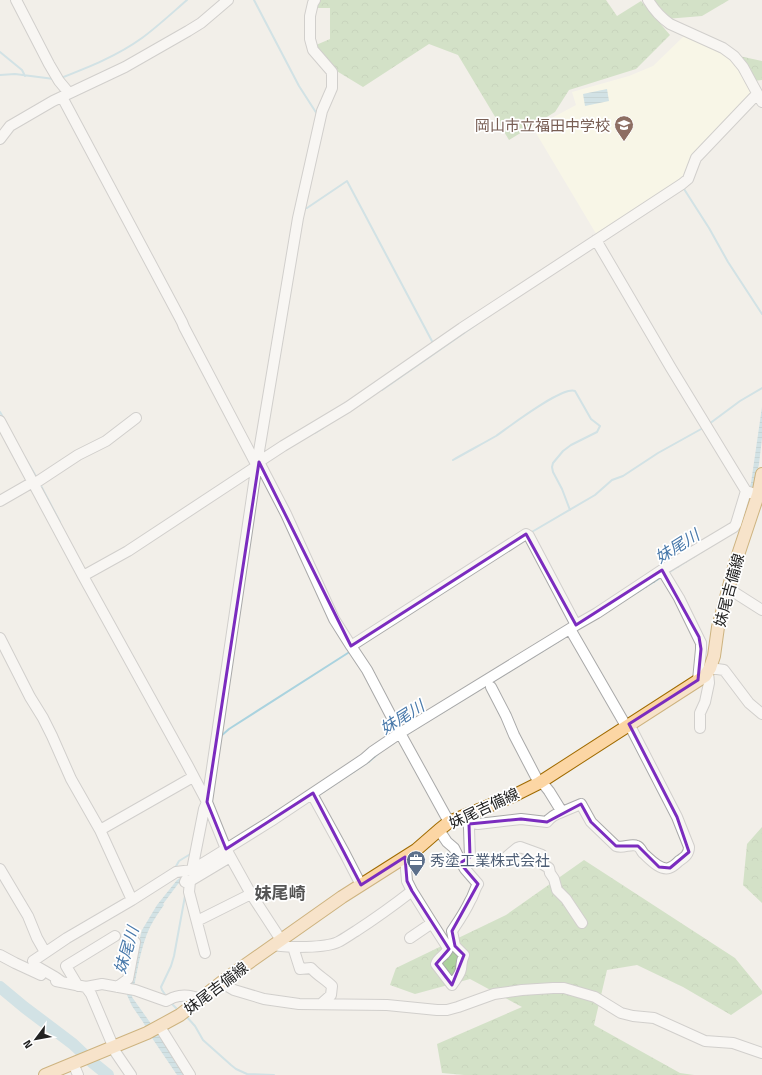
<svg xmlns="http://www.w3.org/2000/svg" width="762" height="1075" font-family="'Titillium Web','Noto Sans JP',sans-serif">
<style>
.education{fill:#ffffe5}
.forest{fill:url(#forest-crowns)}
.water{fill:url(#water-rules)}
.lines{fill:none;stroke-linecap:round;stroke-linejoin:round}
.stream{stroke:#aad3df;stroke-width:2}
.river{stroke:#aad3df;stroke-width:12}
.minor-casing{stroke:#a9a9a9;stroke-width:12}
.major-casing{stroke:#a06b00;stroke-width:14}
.minor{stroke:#fff;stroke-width:10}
.major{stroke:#fcd6a4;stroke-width:12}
.marked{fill:none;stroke:#7b2cbf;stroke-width:3;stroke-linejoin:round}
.labels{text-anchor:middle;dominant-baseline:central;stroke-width:3.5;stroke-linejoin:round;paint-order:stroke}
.education-label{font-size:15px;fill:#785e54;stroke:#fff;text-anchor:end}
.street-label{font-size:15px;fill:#222;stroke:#fff}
.service-label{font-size:15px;fill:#4e5e75;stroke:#fff;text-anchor:start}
.water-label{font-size:16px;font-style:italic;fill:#4a7aab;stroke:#fff}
.quarter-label{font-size:17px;font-weight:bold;fill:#555;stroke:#fff}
</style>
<defs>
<pattern id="forest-crowns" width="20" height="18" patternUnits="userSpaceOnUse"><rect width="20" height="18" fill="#add19e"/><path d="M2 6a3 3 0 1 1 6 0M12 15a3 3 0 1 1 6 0" fill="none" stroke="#95b388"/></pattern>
<pattern id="water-rules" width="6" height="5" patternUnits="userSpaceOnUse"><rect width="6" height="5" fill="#aad3df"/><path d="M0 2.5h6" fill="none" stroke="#92b5bf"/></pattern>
</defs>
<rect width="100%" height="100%" fill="#f2efe9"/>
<!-- education -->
<path class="education" d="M 685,35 L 715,47 L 732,60 L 739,68 L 751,94 L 687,177 L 598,237 L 533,128 L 576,105 L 572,92 L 629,76 L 653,66 Z"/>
<!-- forest -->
<path class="forest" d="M 319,0 L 606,0 L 617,16 L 641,1 L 670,35 L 636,69 L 569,90 L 555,112 L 509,140 L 458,55 L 429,44 L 363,87 L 335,70 L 316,45 L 330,39 L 330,8 L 315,8 Z
M 652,0 L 729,0 L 702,16 L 666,19 Z
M 739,56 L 762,61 L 762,80 L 753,81 Z
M 762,827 L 762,903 L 743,885 L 747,844 Z
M 584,860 L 735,958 L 762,991 L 762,994 L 731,1015 L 683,987 L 637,965 L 607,970 L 594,1025 L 680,1073 L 694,1075 L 464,1075 L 442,1073 L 437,1044 L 522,1007 L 470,979 L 415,994 L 390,985 L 396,968 L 506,915 Z"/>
<!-- water -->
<path class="water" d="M 607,89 L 609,101 L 585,106 L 583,94 Z
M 762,407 L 762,438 L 759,464 L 753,491 L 743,524 L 737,531 L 577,631 L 386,748 L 370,762 L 275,825 L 261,833 L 192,877 L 183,881 L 178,884 L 163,904 L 164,905 C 159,912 154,919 150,927 C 140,948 137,974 132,997 L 159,1035 L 184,1075 L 177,1075 L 152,1038 L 143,1022 L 132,1006 L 127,995 L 135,957 L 142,930 L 157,905 L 177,880 L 184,875 L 735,527 L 746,498 L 751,483 Z"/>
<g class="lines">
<!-- stream -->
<path class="stream" d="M 254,0 L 299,86 L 317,114
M 0,52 L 22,70 L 25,76
M 0,75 L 15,74 L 54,79
M 61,78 C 89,67 117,56 142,38 C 157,27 172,13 187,0
M 684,189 L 709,228 L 728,262 L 762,314
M 304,208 L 307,208 L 347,181 L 433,343
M 382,390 L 477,324
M 0,412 L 4,419
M 709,424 L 740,401 L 762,388
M 315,433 L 323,428
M 24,456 L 37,478
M 453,460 C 467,452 482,444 496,436 C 509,427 562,386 575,391 L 591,419 L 600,426 L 597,432 L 571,445 L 563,451 L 553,463 L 552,467 L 553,472 L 562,489 L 570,510
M 40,484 L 60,522
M 530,533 L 595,495 L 612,480 L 623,476 L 658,453 L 703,428
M 221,736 L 229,729 L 351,651
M 175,868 L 179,861 L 192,853
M 166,996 L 162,990 L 161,987 L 171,966 L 174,956 L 185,896
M 171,1003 L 179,1011
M 186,1016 L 195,1026 L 203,1040 L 231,1065 L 236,1069 L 247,1074 L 274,1075"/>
<!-- river -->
<path class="river" d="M 0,987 L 24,1007 L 73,1044 L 92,1062 L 108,1075"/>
<!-- minor casing -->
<g class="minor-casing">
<path id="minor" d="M 16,0 L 49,64 L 59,81 L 69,93
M 648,0 C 654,10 660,17 670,24 L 723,48 L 734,56 L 743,67 L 762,102
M 62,97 L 182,322 L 184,327 L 257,466
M 0,139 L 10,126 L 53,101 L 125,67 L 188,31 L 201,23 L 228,0
M 596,240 L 671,368 L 746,491 L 758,495
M 0,421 L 83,576 L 188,766 L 207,802 L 226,849 L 251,894 L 281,940
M 259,462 L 286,514 L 334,619 L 351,646 L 367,670 L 400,733 L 449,822
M 257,463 L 283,446 L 348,407 L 462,328 L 682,184 L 688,179 L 696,158 L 757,94
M 34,484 L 78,455 L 106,441 L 136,418
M 0,501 L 33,482
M 662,570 L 679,598 L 701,643 L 701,649 L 698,680
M 83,576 L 128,551 L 257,466
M 729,589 L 762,610
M 576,625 L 597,613 L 662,570 L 734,527 L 736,524 L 746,491
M 570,629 L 626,726
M 0,638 L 30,697 L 43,718 L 52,736 L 71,779 L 100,830 L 132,900
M 351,646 L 526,534 L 529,536 L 576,625 L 400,733
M 710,668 L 724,670 L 749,703 L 762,714
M 491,687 L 506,716 L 514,735 L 539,783
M 700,728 L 700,713 L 705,702 L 709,683 L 708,672
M 541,781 L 549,791 L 562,812 L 581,804 L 591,822 L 616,846 C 623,849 631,843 637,846 C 640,847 641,850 643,853 C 649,858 660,871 669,868 C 672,867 676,864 679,861 C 685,857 689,854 689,847 L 677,817 L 629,724
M 312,794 L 345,854 L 361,885
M 463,816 L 468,822 L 478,824 L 521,819 L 547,822 C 551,816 556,814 562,812
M 468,822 L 469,828 L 470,857
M 100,830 L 193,777
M 439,830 L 447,842 L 454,848 L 461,862 L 470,857 L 483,862 L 504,859 L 517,848 L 520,847 L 542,855 L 544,865 L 549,868 L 550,873 L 554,879 L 557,890 L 566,899 L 582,923
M 405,857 L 407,881 L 412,891 L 432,923 L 448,948 C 447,955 438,957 436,964 L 452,985 C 455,980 460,975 461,969 C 462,962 461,962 464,955 L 455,946 L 452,931 C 458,922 465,912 470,901 C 474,895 474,890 478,884 L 465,869 L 461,862
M 0,869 L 28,916 L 37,938 L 45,952
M 192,870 L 204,809 L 207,802 L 257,463 L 298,218 L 322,111 L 332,88 L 332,72 L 313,50 L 310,39 L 310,16 L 313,3 L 315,0
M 186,880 L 185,882 L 190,881 L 230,857
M 190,881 L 189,892 L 205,953
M 197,921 L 251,894
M 410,938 L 432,923
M 274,945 C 287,948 326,948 338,942 C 344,939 351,934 356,931 C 376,918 394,905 412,891
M 293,947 L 300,969 L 311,968 C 317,975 325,979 332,986 L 331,995 L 321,1004
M 0,955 L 15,963 L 41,975
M 227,978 L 229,987 L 234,990 L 264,999 L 299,1004 L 387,1005 L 437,1010 L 447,1010 L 458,1007 L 494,994 L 522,990 L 553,988 L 564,988 L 595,997 L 621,1013 L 633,1016 L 654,1018 L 705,1041 L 733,1043 L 762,1053
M 56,981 L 86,987 L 102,984 L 135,990 L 166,1001 C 169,1000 171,998 175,997 C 184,994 192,996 201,999
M 62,982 L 55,977 L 36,966 L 33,961 L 67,938 L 132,900 L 176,872 L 192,870 L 226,849 L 271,821 L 364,759 L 372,752 L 400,733
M 78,986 L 66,966 L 115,936
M 86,987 L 91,994 L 116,1053 L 131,1075
M 117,987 L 128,979 L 135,942
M 160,1027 L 190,1075
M 73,1063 L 78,1075"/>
</g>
<!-- major casing -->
<g class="major-casing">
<path id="major" d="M 45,1075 L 147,1033 L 180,1015 L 227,978 L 342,897 L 416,850 L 439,830 L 449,822 L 513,796 L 539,783 L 705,676 L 710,668 L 714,656 L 718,627 L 735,564 L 758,495 L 762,474"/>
</g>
<!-- minor -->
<use href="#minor" class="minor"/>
<!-- major -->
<use href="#major" class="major"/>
</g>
<!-- marked area -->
<path d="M0 0H762V1075H0ZM 259,462 L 351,646 L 526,534 L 576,625 L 662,570 L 699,637 L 701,649 L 698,680 L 629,724 L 677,817 L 689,852 L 670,868 L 659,867 L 638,846 L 616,846 L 591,822 L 581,804 L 547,822 L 521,819 L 469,824 L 470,857 L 460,863 L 478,884 L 452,931 L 455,946 L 464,955 L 452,985 L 436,964 L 449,949 L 412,891 L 407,881 L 405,857 L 361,885 L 313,793 L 226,849 L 207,802 Z" fill="#f2efe9" fill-opacity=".55" fill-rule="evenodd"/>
<path class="marked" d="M 259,462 L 351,646 L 526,534 L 576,625 L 662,570 L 699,637 L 701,649 L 698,680 L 629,724 L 677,817 L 689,852 L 670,868 L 659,867 L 638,846 L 616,846 L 591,822 L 581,804 L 547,822 L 521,819 L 469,824 L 470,857 L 460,863 L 478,884 L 452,931 L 455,946 L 464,955 L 452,985 L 436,964 L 449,949 L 412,891 L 407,881 L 405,857 L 361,885 L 313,793 L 226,849 L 207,802 Z"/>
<!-- icons -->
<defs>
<g id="school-pin" transform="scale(1)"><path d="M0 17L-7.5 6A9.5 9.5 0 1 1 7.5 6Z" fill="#8d6e63" stroke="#fff"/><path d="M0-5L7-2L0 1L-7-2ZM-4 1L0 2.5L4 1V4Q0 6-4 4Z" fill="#fff"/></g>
<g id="office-pin" transform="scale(1)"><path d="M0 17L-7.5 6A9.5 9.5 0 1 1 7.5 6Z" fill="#5c6f8a" stroke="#fff"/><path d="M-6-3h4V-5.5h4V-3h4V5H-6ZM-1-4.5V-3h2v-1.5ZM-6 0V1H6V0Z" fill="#fff"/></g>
</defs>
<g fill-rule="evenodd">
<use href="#school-pin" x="624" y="125"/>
<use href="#office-pin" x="416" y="860"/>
</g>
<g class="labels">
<!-- education labels -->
<g class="education-label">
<text x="610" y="125">岡山市立福田中学校</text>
</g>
<!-- street labels -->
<g class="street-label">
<text transform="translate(729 590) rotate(-75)">妹尾吉備線</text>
<text transform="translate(484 808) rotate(-25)">妹尾吉備線</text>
<text transform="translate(216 988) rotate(-37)">妹尾吉備線</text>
</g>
<!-- service labels -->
<g class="service-label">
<text x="430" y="860">秀塗工業株式会社</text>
</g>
<!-- water labels -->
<g class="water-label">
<text transform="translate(677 546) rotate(-32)">妹尾川</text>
<text transform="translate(402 717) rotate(-32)">妹尾川</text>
<text transform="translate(126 950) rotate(-73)">妹尾川</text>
</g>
<!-- quarter labels -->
<g class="quarter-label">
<text x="280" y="893">妹尾崎</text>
</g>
</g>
<!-- north arrow -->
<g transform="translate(36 1039) rotate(238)" stroke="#ffffff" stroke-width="3" paint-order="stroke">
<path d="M0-3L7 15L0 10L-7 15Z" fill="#222222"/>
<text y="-6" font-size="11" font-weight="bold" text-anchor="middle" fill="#222222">N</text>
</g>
</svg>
